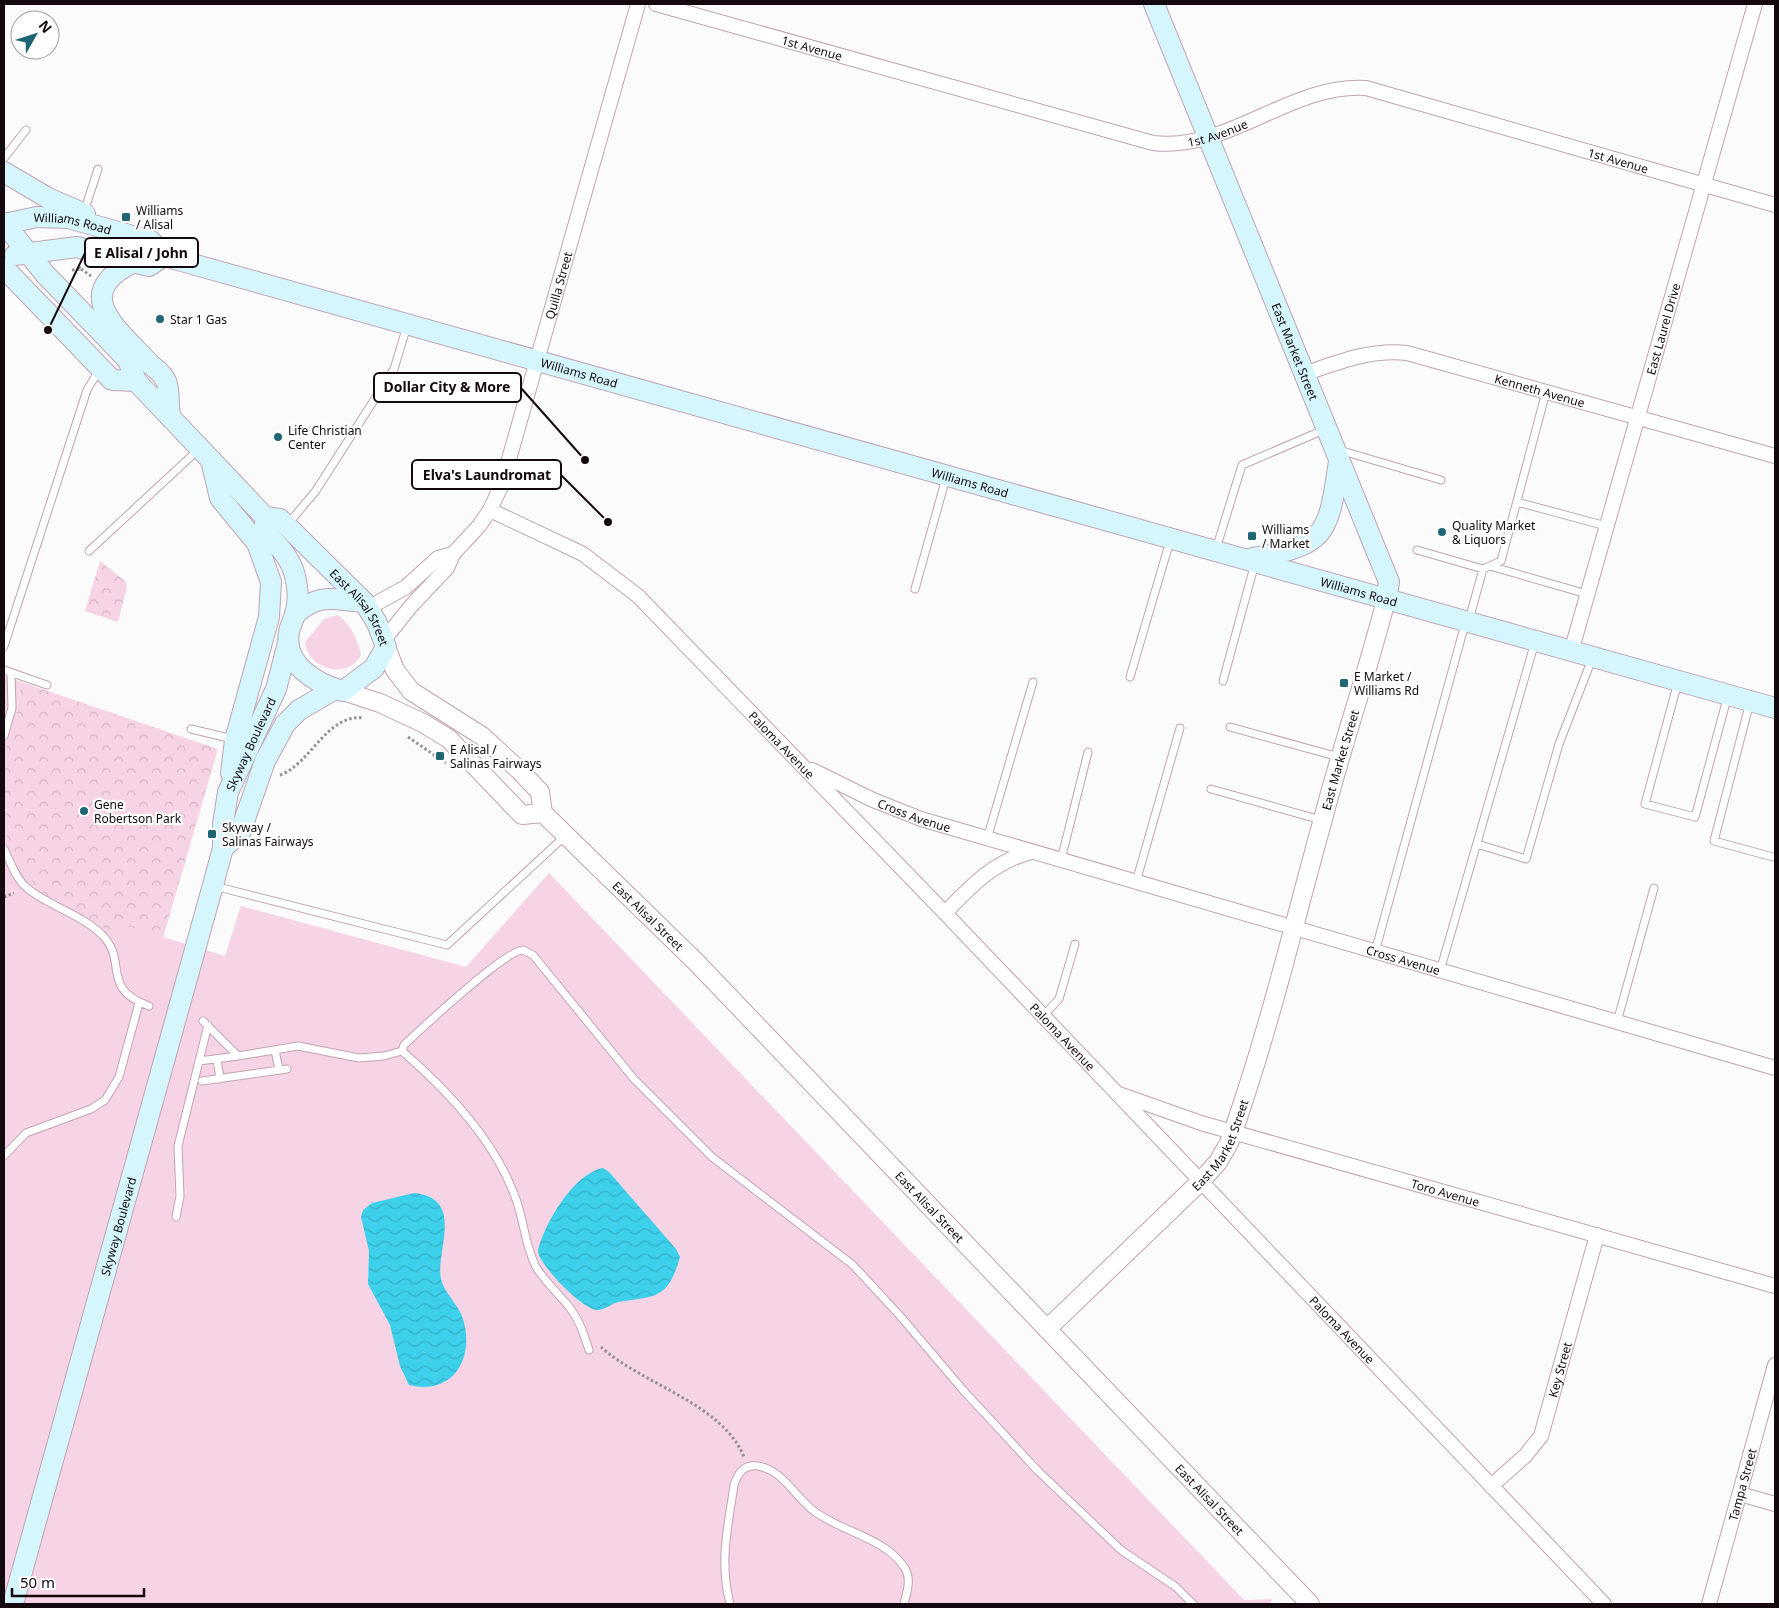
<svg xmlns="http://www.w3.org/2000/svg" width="1779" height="1608" font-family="'Noto Sans',sans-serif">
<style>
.grass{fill:#f7d4e5}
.park{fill:url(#park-crowns)}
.water{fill:url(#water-waves)}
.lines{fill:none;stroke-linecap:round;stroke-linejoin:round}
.service-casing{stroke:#c1a3b2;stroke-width:9}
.minor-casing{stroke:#c1a3b2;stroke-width:16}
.tertiary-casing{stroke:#c1a3b2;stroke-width:20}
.secondary-casing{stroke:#c1a3b2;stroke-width:22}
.path{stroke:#959093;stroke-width:3;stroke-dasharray:2.5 2.5;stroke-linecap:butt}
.service{stroke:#fff;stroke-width:7}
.minor{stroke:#fff;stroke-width:14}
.tertiary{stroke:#fff;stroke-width:18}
.secondary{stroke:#d6f6fd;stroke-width:20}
.poi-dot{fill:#1e6674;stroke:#fff;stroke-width:2}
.labels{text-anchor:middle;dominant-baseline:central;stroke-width:4.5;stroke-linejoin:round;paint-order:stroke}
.street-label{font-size:12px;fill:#13090e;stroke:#fff}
.poi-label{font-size:12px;fill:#13090e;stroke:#fff;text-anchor:start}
.leader{fill:none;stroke:#13090e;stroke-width:2}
.callout-dot{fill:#13090e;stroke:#fff;stroke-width:2}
.callout{fill:#fff;stroke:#13090e;stroke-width:2}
.callout-label{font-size:14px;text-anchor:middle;font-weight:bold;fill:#13090e}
</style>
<defs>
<pattern id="park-crowns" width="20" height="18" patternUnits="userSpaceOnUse" patternTransform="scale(1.25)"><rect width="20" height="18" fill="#f7d4e5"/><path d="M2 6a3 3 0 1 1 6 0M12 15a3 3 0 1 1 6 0" fill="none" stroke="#d3b5c3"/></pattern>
<pattern id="water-waves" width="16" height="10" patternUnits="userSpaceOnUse" patternTransform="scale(1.25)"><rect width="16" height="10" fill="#3dd0eb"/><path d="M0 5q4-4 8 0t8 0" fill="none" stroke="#35b1c8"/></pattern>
</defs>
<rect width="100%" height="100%" fill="#fbfbfb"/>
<!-- grass -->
<path class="grass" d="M 337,615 C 348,620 360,643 361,655 C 348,681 307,669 305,642 L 324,619 Z
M 4,676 L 21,682 L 15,730 L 130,927 L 225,956 L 241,906 L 466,967 L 549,873 L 1244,1600 L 1272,1599 L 1271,1604 L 4,1604 Z"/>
<!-- park -->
<path class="park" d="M 100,561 L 126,582 L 127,587 L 118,622 L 85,611 Z
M 21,682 L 218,749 L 163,938 L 130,927 L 110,930 L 96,925 L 49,898 L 35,887 L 4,831 L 4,752 L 9,735 L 15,729 Z"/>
<!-- water -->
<path class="water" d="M 603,1168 L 609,1172 L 676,1249 L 680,1257 C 668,1299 657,1296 618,1302 C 611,1304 605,1310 597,1310 C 582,1309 539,1265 538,1251 C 544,1224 574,1173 603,1168 Z
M 414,1193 C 466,1198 435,1252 441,1279 C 444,1293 459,1305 463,1319 C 475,1358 453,1396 409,1385 L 400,1366 L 390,1325 L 368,1284 L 369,1251 L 361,1217 L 363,1210 L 372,1203 Z"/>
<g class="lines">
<!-- service casing -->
<g class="service-casing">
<path id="service" d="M 4,158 L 26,130
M 84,212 L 98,169
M 1339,450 L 1441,480
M 1517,502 L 1606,526
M 287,525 L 315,492 L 394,369 L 407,326
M 1216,549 L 1242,465 L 1326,429
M 1417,550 L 1483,569
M 89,551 L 198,450
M 1490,566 L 1587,594
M 915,589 L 946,478
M 1469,620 L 1483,569 L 1501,561 L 1546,392
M 4,646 L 87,390 L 99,370
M 4,670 L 47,685
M 1130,677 L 1170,541
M 1223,681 L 1255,563
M 1678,682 L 1645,804 L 1695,817 L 1728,695
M 1750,702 L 1714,841 L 1773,857
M 1230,727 L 1339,757
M 191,729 L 233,739
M 4,736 L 12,708 L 11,673
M 1211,789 L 1321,820
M 987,839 L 1033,682
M 1477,844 L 1526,859 L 1559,744 L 1592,659
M 4,849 C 10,861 16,879 27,888 C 50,907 84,915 104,937 C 127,962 101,989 149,1006
M 1061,860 L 1088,752
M 1136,882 L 1180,728
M 214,886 L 447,945 L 565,836
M 1375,952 L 1465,624
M 1440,971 L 1535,642
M 1043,1016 L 1059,999 L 1075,944
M 203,1021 L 238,1056 L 298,1046 L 359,1058 L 384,1056 L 402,1051 C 446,1089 493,1138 514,1194 C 524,1217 524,1244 536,1267 C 546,1283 559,1294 570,1308 C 580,1321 584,1335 589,1350
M 1617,1022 L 1654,888
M 275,1050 L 279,1070
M 402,1051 L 404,1045 C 422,1028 506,950 523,950 L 533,955 L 634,1079 L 712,1157 L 853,1265 L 901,1317 L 963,1390 L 1037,1470 L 1121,1550 L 1176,1587 L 1193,1604
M 217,1059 L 220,1079
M 199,1061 L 238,1056
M 202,1081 L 287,1069
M 4,1156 L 26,1133 L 91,1109 L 105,1100 L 119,1077 L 139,1003
M 176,1217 L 180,1196 L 178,1146 L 208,1025
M 730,1604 C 719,1560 728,1528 734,1485 C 738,1472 745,1464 758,1466 C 783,1470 795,1497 814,1511 C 841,1532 884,1537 904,1567 C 912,1578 907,1592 904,1604"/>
</g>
<!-- minor casing -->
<g class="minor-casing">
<g id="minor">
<path id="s1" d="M 656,4 L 1153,143 C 1228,152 1291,83 1366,88 L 1775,205"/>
<path id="s2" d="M 1304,374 C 1338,362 1371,349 1407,353 L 1775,456"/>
<path id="s3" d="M 490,510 L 583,554 L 638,596 L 945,913 L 1604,1604"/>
<path d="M 368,608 L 406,587 L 438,558 L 453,554"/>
<path id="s4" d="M 383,641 L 411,606 L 447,568 L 453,554 L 479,526 L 490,510 L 502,484 L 638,4"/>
<path id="s5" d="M 1571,652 L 1755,4"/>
<path id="s6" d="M 812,770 L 873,800 L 921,819 L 1775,1068"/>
<path d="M 945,913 C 971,886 993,862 1031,852"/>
<path id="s7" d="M 1122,1095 L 1201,1123 L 1775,1286"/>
<path id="s8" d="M 1491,1486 L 1525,1456 L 1541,1436 L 1597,1235"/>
<path d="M 1740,1494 L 1775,1504"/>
<path id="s9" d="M 1709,1604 L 1775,1365"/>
</g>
</g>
<!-- tertiary casing -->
<g class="tertiary-casing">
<g id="tertiary">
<path id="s10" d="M 386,647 L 395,670 L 411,691 L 482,736 L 521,772 L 540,792 L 543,813 L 696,962 L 1310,1604"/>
<path d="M 343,691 L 380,703 L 423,723 L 449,739 L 522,815 L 543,813"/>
<path id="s11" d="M 1047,1329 L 1201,1181 L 1218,1162 L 1229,1143 C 1267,1038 1293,927 1323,819 C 1342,746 1367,674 1386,600"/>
</g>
</g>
<!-- secondary casing -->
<g class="secondary-casing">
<g id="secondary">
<path id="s12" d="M 1154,4 L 1389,582 L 1386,600"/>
<path d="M 4,172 L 48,198 L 85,214"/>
<path id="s13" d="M 4,223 L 45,274 L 128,360 L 136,381 L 265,517 L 280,519 L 364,602 L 377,623 L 386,647 L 374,668 L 343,691 C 316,684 283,664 289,632 C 290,625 294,620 295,614 C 299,602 298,588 295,576 C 291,558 277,544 265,532 L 265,517"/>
<path id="s14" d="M 4,224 L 37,217 L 68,218 L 151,241 L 164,256 L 1775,708"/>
<path d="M 15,255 L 77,247 L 149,266 L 164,256"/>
<path d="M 134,262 C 68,294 119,330 150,364 C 155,368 164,375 166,381 C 170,390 168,405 170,415"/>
<path d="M 4,268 L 112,380 L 136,381"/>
<path d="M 211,460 L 220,498 L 257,543 L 271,582 L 269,617 L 235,740 L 231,773"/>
<path d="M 1248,559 C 1326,545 1328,538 1339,461"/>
<path d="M 295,614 C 321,592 333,600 364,602"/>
<path d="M 223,848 L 240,833 L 265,761 L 285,724 L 299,710 L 335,689"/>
<path id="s15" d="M 13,1604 L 213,885 L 223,848 L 223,824 L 228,792 L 276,689 L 288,643"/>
</g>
</g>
<!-- path -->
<path class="path" d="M 81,269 L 91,276
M 72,270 L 81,269 L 79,267
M 408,737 L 446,763
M 280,775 C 311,764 327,713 364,718
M 4,897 L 14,893
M 601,1347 C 643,1385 722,1403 744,1457"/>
<!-- service -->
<use href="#service" class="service"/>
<!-- minor -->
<use href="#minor" class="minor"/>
<!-- tertiary -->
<use href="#tertiary" class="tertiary"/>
<!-- secondary -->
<use href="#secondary" class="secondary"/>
</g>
<!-- markers -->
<g class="poi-dot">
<rect x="121" y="212" width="10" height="10" rx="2.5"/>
<circle cx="160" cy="319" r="5"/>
<circle cx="278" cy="437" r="5"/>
<circle cx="1442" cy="532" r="5"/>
<rect x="1247" y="531" width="10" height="10" rx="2.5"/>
<rect x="1339" y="678" width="10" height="10" rx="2.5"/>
<rect x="435" y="751" width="10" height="10" rx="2.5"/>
<circle cx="84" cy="811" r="5"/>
<rect x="207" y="829" width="10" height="10" rx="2.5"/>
</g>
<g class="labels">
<!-- street labels -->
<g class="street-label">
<text stroke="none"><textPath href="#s1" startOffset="162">1st Avenue</textPath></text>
<text stroke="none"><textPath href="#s1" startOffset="582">1st Avenue</textPath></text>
<text stroke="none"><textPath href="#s1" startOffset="1001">1st Avenue</textPath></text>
<text stroke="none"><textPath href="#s14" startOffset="70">Williams Road</textPath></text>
<text stroke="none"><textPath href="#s4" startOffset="405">Quilla Street</textPath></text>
<text stroke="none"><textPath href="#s5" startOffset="336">East Laurel Drive</textPath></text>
<text stroke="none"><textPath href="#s12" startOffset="375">East Market Street</textPath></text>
<text stroke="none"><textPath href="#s14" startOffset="602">Williams Road</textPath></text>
<text stroke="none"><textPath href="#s2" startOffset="244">Kenneth Avenue</textPath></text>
<text stroke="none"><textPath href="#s14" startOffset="1008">Williams Road</textPath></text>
<text stroke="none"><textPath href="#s14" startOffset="1412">Williams Road</textPath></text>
<text stroke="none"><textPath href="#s13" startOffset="530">East Alisal Street</textPath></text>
<text stroke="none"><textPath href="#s3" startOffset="379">Paloma Avenue</textPath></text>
<text stroke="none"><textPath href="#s15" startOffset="894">Skyway Boulevard</textPath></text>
<text stroke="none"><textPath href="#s11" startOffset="660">East Market Street</textPath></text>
<text stroke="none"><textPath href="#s6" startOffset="112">Cross Avenue</textPath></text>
<text stroke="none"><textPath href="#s10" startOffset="384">East Alisal Street</textPath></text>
<text stroke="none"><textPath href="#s6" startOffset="622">Cross Avenue</textPath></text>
<text stroke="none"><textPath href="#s3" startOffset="784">Paloma Avenue</textPath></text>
<text stroke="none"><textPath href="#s11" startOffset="255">East Market Street</textPath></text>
<text stroke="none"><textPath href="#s7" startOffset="338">Toro Avenue</textPath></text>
<text stroke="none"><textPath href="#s10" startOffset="789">East Alisal Street</textPath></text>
<text stroke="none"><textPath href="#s15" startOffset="392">Skyway Boulevard</textPath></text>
<text stroke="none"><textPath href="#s3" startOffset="1189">Paloma Avenue</textPath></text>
<text stroke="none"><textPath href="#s8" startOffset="140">Key Street</textPath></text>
<text stroke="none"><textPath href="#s9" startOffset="124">Tampa Street</textPath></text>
<text stroke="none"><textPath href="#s10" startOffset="1194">East Alisal Street</textPath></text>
</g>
<!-- poi labels -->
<g class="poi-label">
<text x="136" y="210">Williams<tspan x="136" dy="14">/ Alisal</tspan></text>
<text x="170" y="319">Star 1 Gas</text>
<text x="288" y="430">Life Christian<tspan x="288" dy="14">Center</tspan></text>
<text x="1452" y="525">Quality Market<tspan x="1452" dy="14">&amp; Liquors</tspan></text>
<text x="1262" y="529">Williams<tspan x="1262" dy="14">/ Market</tspan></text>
<text x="1354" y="676">E Market /<tspan x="1354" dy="14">Williams Rd</tspan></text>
<text x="450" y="749">E Alisal /<tspan x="450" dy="14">Salinas Fairways</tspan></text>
<text x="94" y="804">Gene<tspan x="94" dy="14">Robertson Park</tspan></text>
<text x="222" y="827">Skyway /<tspan x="222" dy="14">Salinas Fairways</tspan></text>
</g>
</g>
<!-- callouts -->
<path class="leader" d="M48 330L85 253M585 460L521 388M608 522L561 475"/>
<g class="callout-dot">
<circle cx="48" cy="330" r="5"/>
<circle cx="585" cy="460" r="5"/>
<circle cx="608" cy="522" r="5"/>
</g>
<g class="callout">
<rect x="85" y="238" width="113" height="29" rx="5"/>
<rect x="374" y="373" width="147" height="29" rx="5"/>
<rect x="412" y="460" width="149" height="29" rx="5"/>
</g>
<g class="callout-label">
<text x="141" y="258">E Alisal / John</text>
<text x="447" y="392">Dollar City &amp; More</text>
<text x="487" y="480">Elva's Laundromat</text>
</g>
<!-- border -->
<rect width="1779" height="1608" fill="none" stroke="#13090e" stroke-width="10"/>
<!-- north arrow -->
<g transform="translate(35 35) rotate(51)"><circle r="24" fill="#ffffff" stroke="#a19d9f"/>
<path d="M0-4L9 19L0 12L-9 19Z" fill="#1e6674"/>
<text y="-8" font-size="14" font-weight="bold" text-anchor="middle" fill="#13090e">N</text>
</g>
<!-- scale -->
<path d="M12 1588v8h132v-8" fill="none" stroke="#13090e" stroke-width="2.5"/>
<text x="20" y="1588" font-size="15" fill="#13090e" stroke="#ffffff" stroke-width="4" paint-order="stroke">50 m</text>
</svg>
